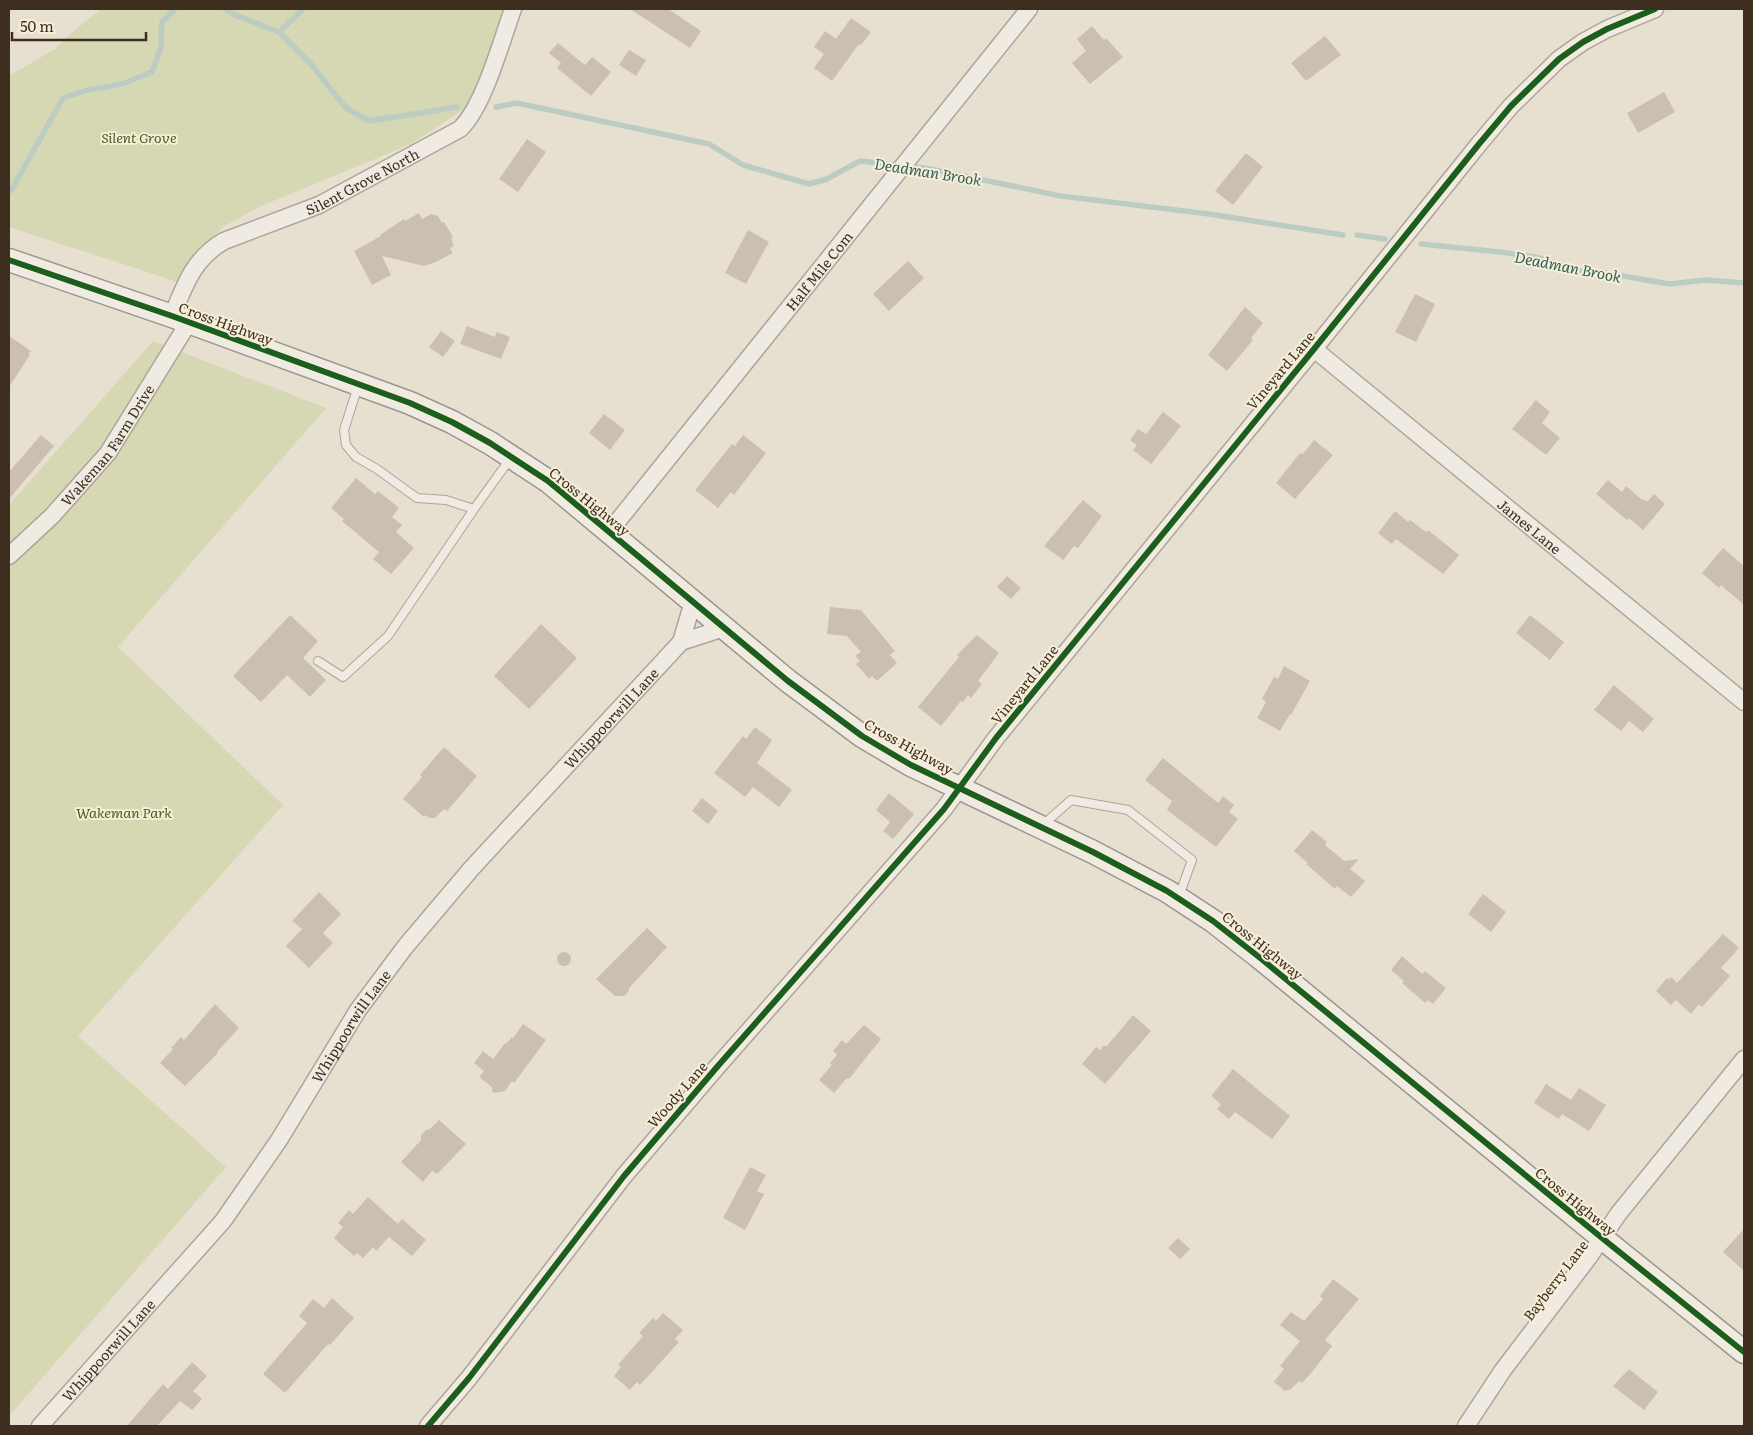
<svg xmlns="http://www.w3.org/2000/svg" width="1753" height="1435" font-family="Literata,serif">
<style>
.green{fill:#d6d7b3}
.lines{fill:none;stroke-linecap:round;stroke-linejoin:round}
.stream{stroke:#bcccc2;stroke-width:5.5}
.building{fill:#cbbfb2}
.lane-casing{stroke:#ada599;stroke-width:10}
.street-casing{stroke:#ada599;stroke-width:19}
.secondary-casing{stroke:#9c958a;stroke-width:25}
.lane{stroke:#efebe3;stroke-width:8}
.street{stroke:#efebe3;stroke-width:16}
.secondary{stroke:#efebe3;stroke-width:22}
.cycleway-casing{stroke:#f7eed8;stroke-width:9}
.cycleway{stroke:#1b5e20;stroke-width:6}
.labels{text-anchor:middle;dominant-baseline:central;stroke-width:4;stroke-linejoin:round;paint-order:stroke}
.park-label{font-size:14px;font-style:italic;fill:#4d5a26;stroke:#f7eed8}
.street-label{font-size:14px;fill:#3d2e20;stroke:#f7eed8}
.water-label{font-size:15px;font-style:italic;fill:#2f5d5a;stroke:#f7eed8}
</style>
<rect width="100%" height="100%" fill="#e7e0d1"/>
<!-- green -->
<path class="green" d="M 101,9 L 506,9 L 473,103 L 411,144 L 259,207 L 221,228 L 187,285 L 9,227 L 9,76 L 55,49 L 75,30 Z
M 153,341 L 326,408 L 118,647 L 283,805 L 78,1036 L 226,1167 L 9,1416 L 9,505 Z"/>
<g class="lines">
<!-- stream -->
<path class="stream" d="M 225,9 L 235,15 L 279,32 L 311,64 L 345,107 L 369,121 L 457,107
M 279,32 L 303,9
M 496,107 L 517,103 L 709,144 L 743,165 L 809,184 L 827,179 L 860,161 L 925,168 L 1061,196 L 1209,214 L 1343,235
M 9,192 L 12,189 L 63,98 L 88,90 L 122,84 L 152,72 L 161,47 L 162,22 L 175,9
M 1357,235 L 1385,239
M 1421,244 L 1500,252 L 1535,257 L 1580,271 L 1605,273 L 1670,284 L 1705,280 L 1744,283"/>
</g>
<!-- building -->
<path class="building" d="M 630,9 L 668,9 L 701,31 L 690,48 Z
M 851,18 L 871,32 L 861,45 L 859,44 L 832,81 L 814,68 L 824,54 L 814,47 L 825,31 L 836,39 Z
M 1092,26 L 1104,40 L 1106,38 L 1123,57 L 1090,84 L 1072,63 L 1086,51 L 1077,39 Z
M 1325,36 L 1341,55 L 1306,81 L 1291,63 Z
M 558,43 L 585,65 L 592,57 L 611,72 L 591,96 L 557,68 L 561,63 L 549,53 Z
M 629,50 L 646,60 L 636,76 L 619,65 Z
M 1664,92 L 1675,112 L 1638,133 L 1627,113 Z
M 527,139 L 546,152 L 518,192 L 499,179 Z
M 1246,153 L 1263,167 L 1233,205 L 1215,191 Z
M 419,213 L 422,219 L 431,214 L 438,216 L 442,223 L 444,222 L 453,237 L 451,239 L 454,246 L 450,248 L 453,253 L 436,262 L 424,266 L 382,256 L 391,275 L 372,285 L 354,251 L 381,236 L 380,235 L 404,219 L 405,221 Z
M 748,230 L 769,242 L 746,284 L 725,273 Z
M 908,261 L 924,278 L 889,311 L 873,294 Z
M 1415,294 L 1435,304 L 1416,342 L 1395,332 Z
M 1245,307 L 1263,323 L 1251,338 L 1253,340 L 1227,371 L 1208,355 Z
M 467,326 L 495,337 L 496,332 L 510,337 L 501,359 L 460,344 Z
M 441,331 L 455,341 L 443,357 L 429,347 Z
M 9,336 L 31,351 L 28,354 L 30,355 L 9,387 Z
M 1536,400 L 1550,412 L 1542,423 L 1560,438 L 1546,455 L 1512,429 Z
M 1163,412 L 1181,426 L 1151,464 L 1133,450 L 1137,445 L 1130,440 L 1138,429 L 1146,434 Z
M 604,414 L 625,430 L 610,450 L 589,433 Z
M 41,435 L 54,446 L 9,499 L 9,472 Z
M 743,435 L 766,453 L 734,495 L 731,492 L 718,508 L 695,490 L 732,444 L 735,446 Z
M 1314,440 L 1333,455 L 1295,499 L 1276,483 L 1300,453 L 1303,454 Z
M 356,478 L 375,494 L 378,491 L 399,508 L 392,517 L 402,525 L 396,532 L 414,548 L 391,574 L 373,559 L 379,552 L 342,521 L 344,519 L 331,508 Z
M 1608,480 L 1622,492 L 1626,486 L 1642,500 L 1643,499 L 1647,502 L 1654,494 L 1665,504 L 1643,530 L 1629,518 L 1627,520 L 1596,494 Z
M 1083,500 L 1102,516 L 1078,548 L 1074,546 L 1063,560 L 1044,546 Z
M 1395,511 L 1408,522 L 1410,520 L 1426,532 L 1428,530 L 1459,555 L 1443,574 L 1396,539 L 1392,544 L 1378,533 Z
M 1723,548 L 1744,566 L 1744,605 L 1721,585 L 1719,588 L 1702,573 Z
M 1007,576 L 1021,588 L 1011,599 L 997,587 Z
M 830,607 L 861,610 L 895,651 L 890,655 L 897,663 L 877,681 L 872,676 L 869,679 L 856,664 L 860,661 L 855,656 L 861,652 L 847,636 L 827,634 Z
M 290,615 L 318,641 L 303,658 L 326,680 L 310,697 L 287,675 L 261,702 L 233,676 Z
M 1530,615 L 1564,642 L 1550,660 L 1516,633 Z
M 541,624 L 577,658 L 529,709 L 494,676 Z
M 977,635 L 999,653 L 978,681 L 982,684 L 971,698 L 968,695 L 963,702 L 961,701 L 941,726 L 918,707 L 959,657 L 957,655 Z
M 1284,666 L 1310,681 L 1291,715 L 1290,714 L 1280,731 L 1257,718 L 1266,702 L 1262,699 L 1274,677 L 1278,679 Z
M 1614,685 L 1654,719 L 1643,732 L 1629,721 L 1621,731 L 1594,710 Z
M 755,727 L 772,740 L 757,763 L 792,790 L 779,807 L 753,787 L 745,797 L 714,773 L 743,736 L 746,739 Z
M 444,747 L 477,776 L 447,811 L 444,809 L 435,818 L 430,818 L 425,815 L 424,817 L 403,799 L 422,777 L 420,775 Z
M 1163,758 L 1218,803 L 1223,796 L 1234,805 L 1229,812 L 1238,819 L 1216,847 L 1167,810 L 1172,801 L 1145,780 Z
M 889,793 L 914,814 L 893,839 L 883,831 L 890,822 L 876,810 Z
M 702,798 L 718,811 L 708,824 L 692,811 Z
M 1312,830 L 1327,842 L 1325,845 L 1344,861 L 1359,859 L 1350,869 L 1365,881 L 1351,897 L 1337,886 L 1335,889 L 1306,864 L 1308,863 L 1294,851 Z
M 319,892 L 341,914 L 323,933 L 333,943 L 309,968 L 286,946 L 302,929 L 292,921 Z
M 1483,894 L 1506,912 L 1491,932 L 1468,914 Z
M 647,928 L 667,947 L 629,988 L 629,991 L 624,996 L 615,996 L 596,979 Z
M 1723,934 L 1739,948 L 1721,968 L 1730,976 L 1702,1007 L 1699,1004 L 1691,1014 L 1676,1000 L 1671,1005 L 1656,991 L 1667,978 L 1669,980 L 1671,977 L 1677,983 Z
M557 959a7 7 0 1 1 14 0a7 7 0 1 1-14 0Z
M 1402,956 L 1422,974 L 1425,971 L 1446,988 L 1433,1004 L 1427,1000 L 1425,1003 L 1402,983 L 1404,981 L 1391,970 Z
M 215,1004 L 239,1028 L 217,1052 L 218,1053 L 185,1086 L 160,1063 L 173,1049 L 171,1048 L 181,1037 L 184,1040 Z
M 1133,1015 L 1151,1031 L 1105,1084 L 1082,1064 L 1096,1047 L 1100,1050 L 1104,1045 L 1106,1047 Z
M 523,1024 L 546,1040 L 514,1083 L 512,1081 L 505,1091 L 493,1093 L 492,1087 L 479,1077 L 484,1071 L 474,1063 L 483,1051 L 493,1059 L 505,1043 L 506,1044 L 512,1037 L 513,1038 Z
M 864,1025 L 881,1039 L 849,1079 L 847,1078 L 834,1093 L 819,1080 L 832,1065 L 830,1063 L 837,1055 L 833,1051 L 842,1040 L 846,1044 Z
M 1233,1069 L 1290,1116 L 1272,1139 L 1235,1112 L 1229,1119 L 1217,1109 L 1221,1104 L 1211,1096 Z
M 1546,1084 L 1571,1100 L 1579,1088 L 1606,1105 L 1589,1131 L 1562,1114 L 1559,1119 L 1534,1103 Z
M 439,1120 L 466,1144 L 437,1174 L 432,1171 L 423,1182 L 401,1162 L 421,1140 L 421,1135 L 426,1130 L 430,1129 Z
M 750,1167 L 766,1175 L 757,1191 L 764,1194 L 745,1230 L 723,1218 Z
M 368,1197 L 398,1224 L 402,1219 L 426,1240 L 412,1256 L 389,1237 L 376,1251 L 373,1247 L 363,1258 L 357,1253 L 354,1256 L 334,1238 L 343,1227 L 338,1223 L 349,1210 L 353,1214 Z
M 1744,1229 L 1744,1271 L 1723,1252 Z
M 1178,1238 L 1190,1249 L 1180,1259 L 1168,1248 Z
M 1333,1279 L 1359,1299 L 1325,1340 L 1332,1346 L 1312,1372 L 1302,1383 L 1299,1381 L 1291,1389 L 1285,1391 L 1274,1382 L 1284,1369 L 1280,1366 L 1300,1341 L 1280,1325 L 1291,1312 L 1304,1321 L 1323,1299 L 1320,1296 Z
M 332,1298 L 354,1318 L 330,1345 L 328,1344 L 285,1393 L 263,1374 L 307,1323 L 299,1316 L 313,1299 L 324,1308 Z
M 663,1313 L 683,1330 L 675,1339 L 679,1342 L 640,1385 L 637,1382 L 630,1390 L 614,1376 L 621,1367 L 618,1365 L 643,1336 L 639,1333 L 653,1318 L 656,1321 Z
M 192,1362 L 207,1376 L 193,1391 L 202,1399 L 192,1410 L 180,1401 L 157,1426 L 127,1426 L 163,1384 L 168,1389 Z
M 1629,1369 L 1658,1392 L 1644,1410 L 1613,1386 Z"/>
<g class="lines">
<!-- lane casing -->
<g class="lane-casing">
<path id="lane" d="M 358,386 L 344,430 L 346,445 L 356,457 L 377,469 L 417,498 L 446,500 L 474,509 L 510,459
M 318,661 L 343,677 L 388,636 L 474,509
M 1044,824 L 1071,800 L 1128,810 L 1192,860 L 1179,896"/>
</g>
<!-- street casing -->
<g class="street-casing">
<g id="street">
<path id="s1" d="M 172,316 C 185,285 193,259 224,241 L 319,205 L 460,129 C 484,106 501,42 513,9"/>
<path id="s2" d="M 1314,349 L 1744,702"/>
<path id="s3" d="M 609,532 L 1029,9"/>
<path id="s4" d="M 9,556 L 52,516 L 108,453 L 189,322"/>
<path d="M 681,642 L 693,602"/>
<path id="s5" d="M 40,1426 L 223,1221 L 279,1140 L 358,1010 L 405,947 L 471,869 L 681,642 L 724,628"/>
<path d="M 428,1426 L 469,1378 L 624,1176 L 717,1067 L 944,809 L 996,738 L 1314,349 L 1479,144 L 1511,106 L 1559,59 L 1583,42 L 1607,29 L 1655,9"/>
<path d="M 1466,1426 L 1503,1370 L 1589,1257 L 1619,1213 L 1744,1059"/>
</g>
</g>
<!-- secondary casing -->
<g class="secondary-casing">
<path id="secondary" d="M 9,260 L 172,316 L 410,403 L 452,422 L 490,443 L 548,481 L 788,681 L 862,736 L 911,765 L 1093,852 L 1167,891 L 1213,921 L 1259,957 L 1602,1238 L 1744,1352"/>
</g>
<!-- lane -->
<use href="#lane" class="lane"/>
<!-- street -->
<use href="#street" class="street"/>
<!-- secondary -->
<use href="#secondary" class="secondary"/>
<!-- cycleway casing -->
<g class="cycleway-casing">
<path id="cycleway" d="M 9,260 L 172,316 L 410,403 L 452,422 L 490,443 L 548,481 L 788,681 L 862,736 L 911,765 L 1093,852 L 1167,891 L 1213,921 L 1259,957 L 1602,1238 L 1744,1352
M 428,1426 L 469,1378 L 624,1176 L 717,1067 L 944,809 L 996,738 L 1314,349 L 1479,144 L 1511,106 L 1559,59 L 1583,42 L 1607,29 L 1655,9"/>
</g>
<!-- cycleway -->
<use href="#cycleway" class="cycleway"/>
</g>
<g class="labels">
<!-- park labels -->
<g class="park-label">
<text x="139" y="137">Silent Grove</text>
<text x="124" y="812">Wakeman Park</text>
</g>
<!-- street labels -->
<g class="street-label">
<text stroke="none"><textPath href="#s1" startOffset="244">Silent Grove North</textPath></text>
<text stroke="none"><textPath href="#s3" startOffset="335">Half Mile Com</textPath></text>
<text transform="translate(226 323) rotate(20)">Cross Highway</text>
<text transform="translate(1280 370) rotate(-50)">Vineyard Lane</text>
<text stroke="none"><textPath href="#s4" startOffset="149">Wakeman Farm Drive</textPath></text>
<text transform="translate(590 501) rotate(39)">Cross Highway</text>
<text stroke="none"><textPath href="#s2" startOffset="279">James Lane</textPath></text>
<text transform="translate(1024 684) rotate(-51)">Vineyard Lane</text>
<text stroke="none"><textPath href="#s5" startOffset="912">Whippoorwill Lane</textPath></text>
<text transform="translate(909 746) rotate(29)">Cross Highway</text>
<text transform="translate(1263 945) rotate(39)">Cross Highway</text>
<text stroke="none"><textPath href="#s5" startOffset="508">Whippoorwill Lane</textPath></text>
<text transform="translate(677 1094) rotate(-49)">Woody Lane</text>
<text transform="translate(1576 1201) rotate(39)">Cross Highway</text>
<text transform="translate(1555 1280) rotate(-53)">Bayberry Lane</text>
<text stroke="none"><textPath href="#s5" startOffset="102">Whippoorwill Lane</textPath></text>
</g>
<!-- water labels -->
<g class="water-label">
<text transform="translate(928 171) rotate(9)">Deadman Brook</text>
<text transform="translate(1568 266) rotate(11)">Deadman Brook</text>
</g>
</g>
<!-- border -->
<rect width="1753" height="1435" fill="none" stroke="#3d2e20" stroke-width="20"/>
<!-- scale -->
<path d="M12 32v8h134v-8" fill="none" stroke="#3d2e20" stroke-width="2.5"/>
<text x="20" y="32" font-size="15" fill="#3d2e20" stroke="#f7eed8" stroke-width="4" paint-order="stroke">50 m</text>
</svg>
